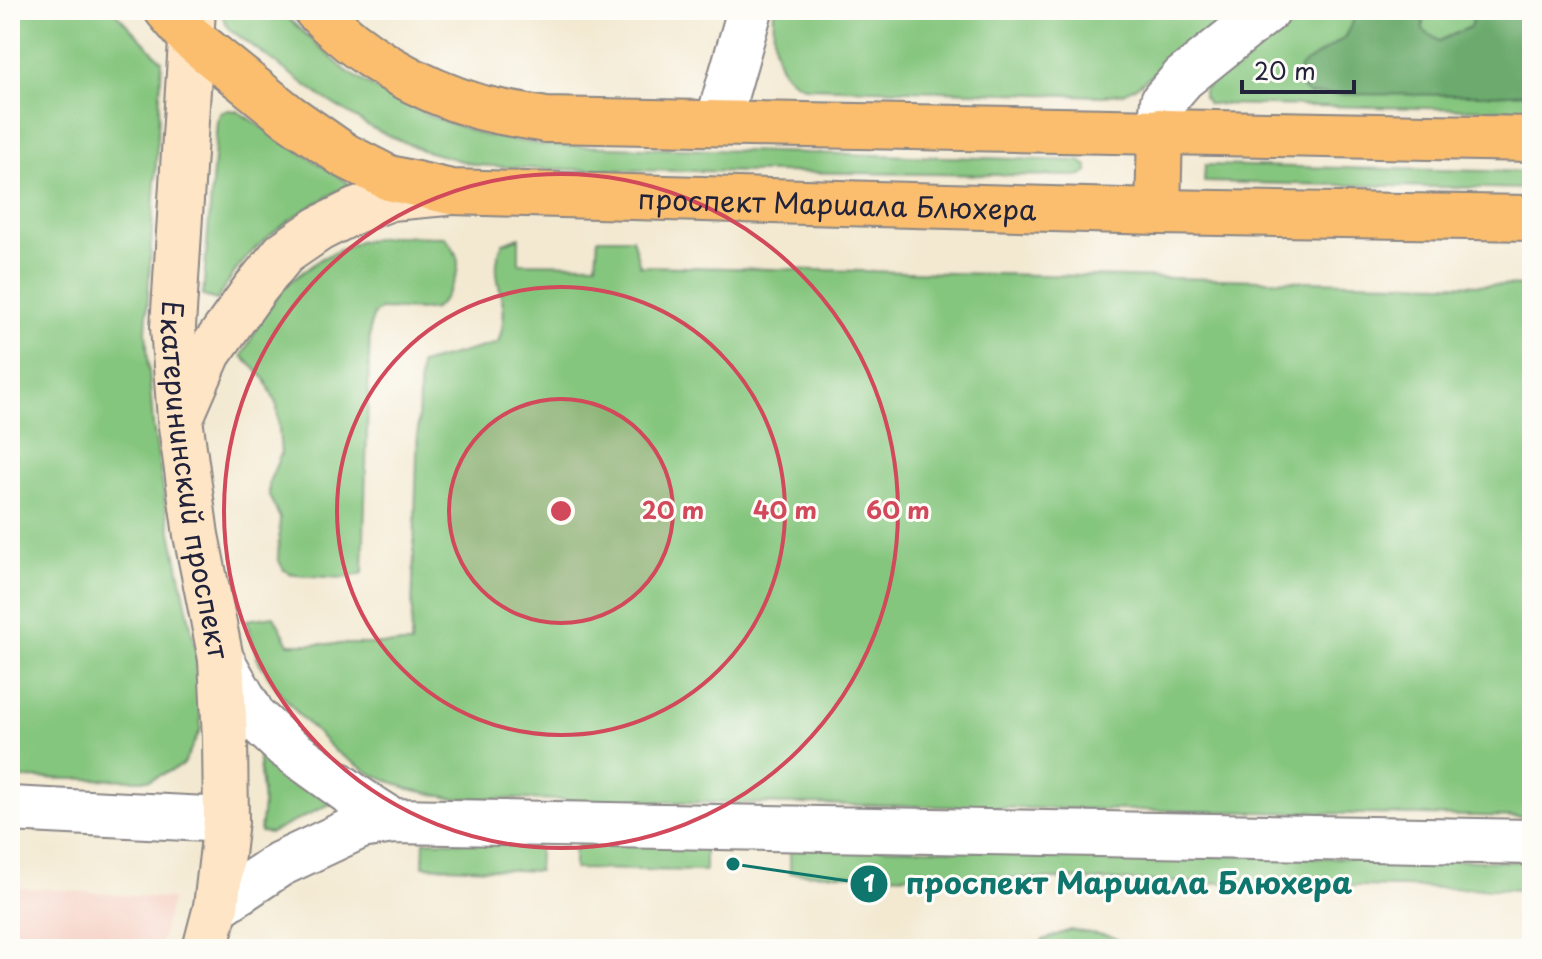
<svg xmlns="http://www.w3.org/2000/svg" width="1542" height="959" font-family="'Playpen Sans',sans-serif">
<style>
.built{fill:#f6d1c5}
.green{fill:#85c67e;stroke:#54745c;stroke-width:2}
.forest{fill:#6cab6d;stroke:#476654;stroke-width:2}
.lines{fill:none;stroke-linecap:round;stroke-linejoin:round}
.street-casing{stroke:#8a8686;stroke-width:48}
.secondary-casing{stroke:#8a8686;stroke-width:48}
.primary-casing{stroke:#8a8686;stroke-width:48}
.street{stroke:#fff;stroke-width:44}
.secondary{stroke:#fde5c5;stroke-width:44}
.primary{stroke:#fabe6e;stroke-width:44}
.ring{fill:none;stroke:#d1495b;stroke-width:4}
.labels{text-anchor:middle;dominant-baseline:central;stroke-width:6;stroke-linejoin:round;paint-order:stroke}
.street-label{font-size:28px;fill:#22223b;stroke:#fdfcf7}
.centre{fill:#d1495b;stroke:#fdfcf7;stroke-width:4}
.ring-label{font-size:24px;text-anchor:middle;font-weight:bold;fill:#d1495b;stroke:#fdfcf7;stroke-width:6;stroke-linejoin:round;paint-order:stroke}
.leader{fill:none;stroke:#0f766e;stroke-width:3}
.callout-dot{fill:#0f766e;stroke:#fdfcf7;stroke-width:3}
.mark-label{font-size:24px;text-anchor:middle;font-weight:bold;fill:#fff}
.callout-label{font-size:30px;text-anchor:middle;font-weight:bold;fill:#0f766e;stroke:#fdfcf7;stroke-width:6;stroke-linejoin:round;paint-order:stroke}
</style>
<rect width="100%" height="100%" fill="#fdfcf7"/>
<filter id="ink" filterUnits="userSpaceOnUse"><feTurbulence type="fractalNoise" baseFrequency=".0125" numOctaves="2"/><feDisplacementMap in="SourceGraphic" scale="16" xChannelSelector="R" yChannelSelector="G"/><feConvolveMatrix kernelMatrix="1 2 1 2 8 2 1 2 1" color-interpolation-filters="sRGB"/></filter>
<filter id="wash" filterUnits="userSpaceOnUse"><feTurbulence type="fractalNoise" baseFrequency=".006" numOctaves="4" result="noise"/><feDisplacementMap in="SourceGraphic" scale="32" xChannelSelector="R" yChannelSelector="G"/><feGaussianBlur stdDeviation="1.8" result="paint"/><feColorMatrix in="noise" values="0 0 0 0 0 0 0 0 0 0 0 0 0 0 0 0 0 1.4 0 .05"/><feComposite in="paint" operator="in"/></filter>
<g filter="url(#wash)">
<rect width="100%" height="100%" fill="#f3e9d1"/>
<!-- built -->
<path class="built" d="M 10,888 L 47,889 L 172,899 L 159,949 L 10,949 Z"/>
<!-- green -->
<path class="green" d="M 10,10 L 113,10 L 162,61 L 146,332 L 153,425 L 167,513 L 197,656 L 201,729 L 183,765 L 150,780 L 13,778 L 10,775 Z
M 223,10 L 279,10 L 345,70 L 387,96 L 433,117 L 483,135 L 542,145 L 1080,161 L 1088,167 L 1088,172 L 1084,175 L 1079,176 L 539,169 L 476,165 L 422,150 L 372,128 L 322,97 L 228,28 L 223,18 Z
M 774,10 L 1234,10 L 1140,84 L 1124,93 L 1103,96 L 806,87 C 801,85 794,82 789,78 C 772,62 773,32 774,10 Z
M 1307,10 L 1532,10 L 1532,110 L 1208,104 L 1204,97 L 1204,89 Z
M 229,110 L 237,111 L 350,184 C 311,206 271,228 242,263 C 232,274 225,288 217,300 L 203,296 L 217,121 L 221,112 Z
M 1205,165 L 1532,172 L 1532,189 L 1204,182 Z
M 392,236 L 445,237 C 451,245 459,255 458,266 C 457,280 444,304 432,310 L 381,309 L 374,314 L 370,326 L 363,573 L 345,578 L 294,575 L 284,570 L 278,559 L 280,518 L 269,496 L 269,482 L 281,454 L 277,406 L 265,379 L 242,356 L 265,313 L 288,283 L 322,258 L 358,242 Z
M 519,237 L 519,263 L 596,264 L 598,238 L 632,238 L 640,266 L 1532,286 L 1532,817 L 451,798 L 409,789 L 372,774 L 336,752 L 301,717 L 277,689 L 258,660 L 246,620 L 274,616 L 289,644 L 411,644 L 420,364 L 498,343 C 502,330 505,319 503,305 C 499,280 491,268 503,243 Z
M 257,740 L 334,802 L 271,833 L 260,832 L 263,804 Z
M 581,840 L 705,844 L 705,871 L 574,869 L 574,852 Z
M 424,841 L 535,843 L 539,853 L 538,871 L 423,866 Z
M 790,846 L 1532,862 L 1532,890 L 790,873 Z
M 1070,930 L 1111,936 L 1133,949 L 1035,949 L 1043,940 Z"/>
<!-- forest -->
<path class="forest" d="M 1359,10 L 1429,10 L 1423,16 L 1423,30 L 1439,41 L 1470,27 L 1474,15 L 1490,10 L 1532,10 L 1532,93 L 1485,95 L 1308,94 L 1299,85 L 1300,67 L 1344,38 Z"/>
</g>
<g filter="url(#ink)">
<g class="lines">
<!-- street casing -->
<g class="street-casing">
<path id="street" d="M 718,122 L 750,10
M 1160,131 L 1163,101 L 1183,78 L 1268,10
M 221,659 L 254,717 L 285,746 L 357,798 L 393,821
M 10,809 L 226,820
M 216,907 L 280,864 L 361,826 L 393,821 L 1532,842"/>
</g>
<!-- secondary casing -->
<g class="secondary-casing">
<g id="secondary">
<path id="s1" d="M 193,10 L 173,327 L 180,419 L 196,535 L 221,659 L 225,739 L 226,820 L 216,907 L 205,949"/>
<path d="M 183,413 L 209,353 L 254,290 L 284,253 L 319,229 L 355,211 L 391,198 L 446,193"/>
</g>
</g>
<!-- primary casing -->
<g class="primary-casing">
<g id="primary">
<path id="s2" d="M 167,10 L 190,37 L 288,116 L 344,155 L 389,178 L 451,192 L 1158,212 L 1532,218"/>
<path d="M 316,10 C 360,56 418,89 479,107 C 501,113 524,116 546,120 L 1532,139"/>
<path d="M 1158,212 L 1160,131"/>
</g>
</g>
<!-- street -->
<use href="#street" class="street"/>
<!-- secondary -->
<use href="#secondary" class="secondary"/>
<!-- primary -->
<use href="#primary" class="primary"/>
</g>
</g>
<!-- distance rings -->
<circle cx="561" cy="511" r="112" fill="#d1495b" fill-opacity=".12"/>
<g class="ring">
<circle cx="561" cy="511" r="112"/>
<circle cx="561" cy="511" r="224"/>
<circle cx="561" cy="511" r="337"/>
</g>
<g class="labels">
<!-- street labels -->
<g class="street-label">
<text stroke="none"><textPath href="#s2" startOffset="730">проспект Маршала Блюхера</textPath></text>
<text stroke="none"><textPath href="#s1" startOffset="472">Екатерининский проспект</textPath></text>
</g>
</g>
<circle cx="561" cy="511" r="12" class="centre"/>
<g class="ring-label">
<text x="673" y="519">20 m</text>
<text x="785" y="519">40 m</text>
<text x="898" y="519">60 m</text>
</g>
<!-- callouts -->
<path class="leader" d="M733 864L869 884"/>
<g class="callout-dot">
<circle cx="733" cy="864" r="8"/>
<circle cx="869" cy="884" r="20"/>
</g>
<g class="mark-label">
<text x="869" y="892">1</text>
</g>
<g class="callout-label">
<text x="1129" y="894">проспект Маршала Блюхера</text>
</g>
<!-- margin -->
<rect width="1542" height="959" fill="none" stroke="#fdfcf7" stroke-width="40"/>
<!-- scale -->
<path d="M1242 80v12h112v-12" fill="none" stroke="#22223b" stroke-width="4"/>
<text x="1254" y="80" font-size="24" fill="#22223b" stroke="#fdfcf7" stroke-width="6" paint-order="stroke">20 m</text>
</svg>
